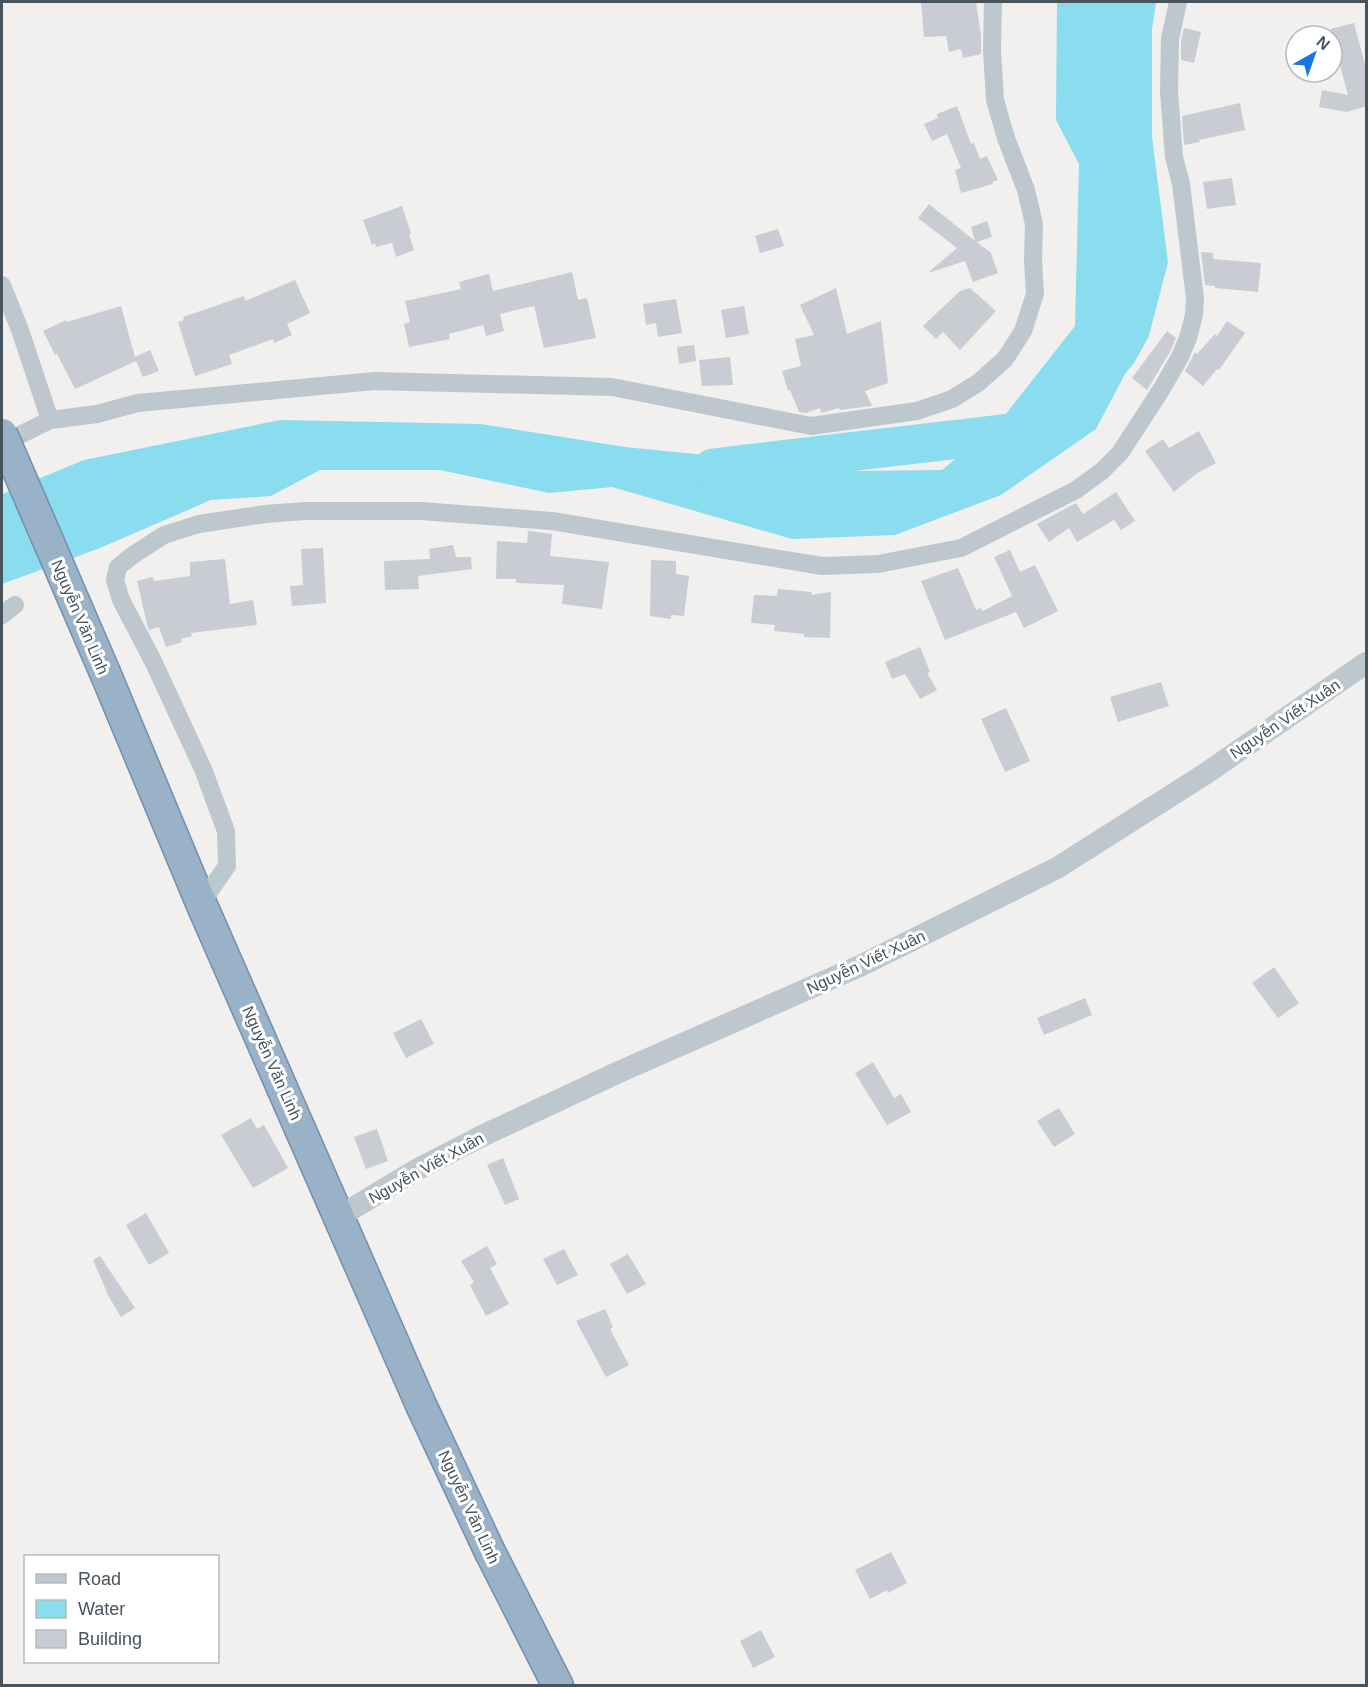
<svg xmlns="http://www.w3.org/2000/svg" width="1368" height="1687" font-family="Helvetica,sans-serif">
<style>
.water{fill:#89ddee}
.lines{fill:none;stroke-linecap:round;stroke-linejoin:round}
.river{stroke:#89ddee;stroke-width:39}
.building{fill:#c9ccd2}
.trunk-casing{stroke:#718fab;stroke-width:33}
.minor{stroke:#bdc7ce;stroke-width:18}
.tertiary{stroke:#bdc7ce;stroke-width:22}
.trunk{stroke:#9ab2c7;stroke-width:30}
.trunk-bridge-casing{stroke:#718fab;stroke-width:33;stroke-linecap:butt}
.trunk-bridge{stroke:#9ab2c7;stroke-width:30}
.labels{text-anchor:middle;dominant-baseline:central;stroke-width:6;stroke-linejoin:round;paint-order:stroke}
.street-label{font-size:16px;fill:#47535d;stroke:#fff}
</style>
<rect width="100%" height="100%" fill="#f2efef"/>
<!-- water -->
<path class="water" d="M 1057,2 L 1156,2 L 1152,29 L 1152,137 L 1168,262 L 1149,336 L 1134,363 L 1125,374 L 1096,429 L 1001,495 L 895,535 L 792,539 L 612,487 L 549,493 L 440,470 L 320,470 L 271,496 L 211,500 L 100,548 L 2,584 L 2,494 L 84,460 L 280,420 L 481,424 L 625,447 L 862,471 L 942,470 L 998,424 L 1075,326 L 1079,164 L 1056,120 Z"/>
<g class="lines">
<!-- river -->
<path class="river" d="M 713,468 L 1036,430"/>
</g>
<!-- building -->
<path class="building" d="M 921,2 L 976,2 L 981,35 L 981,54 L 963,58 L 961,49 L 949,52 L 946,36 L 924,37 Z
M 1354,23 L 1366,68 L 1366,106 L 1347,112 L 1319,107 L 1322,90 L 1348,95 L 1330,29 Z
M 1184,28 L 1201,32 L 1194,63 L 1181,60 L 1181,40 Z
M 1240,103 L 1245,130 L 1199,140 L 1200,142 L 1184,145 L 1182,116 Z
M 957,106 L 971,144 L 974,143 L 980,159 L 987,156 L 998,180 L 992,182 L 993,184 L 961,193 L 955,170 L 961,168 L 947,134 L 932,141 L 924,124 L 938,118 L 937,114 Z
M 1232,178 L 1236,205 L 1207,209 L 1203,182 Z
M 929,204 L 975,241 L 971,227 L 987,221 L 992,237 L 977,242 L 991,253 L 998,273 L 973,282 L 965,261 L 928,273 L 957,248 L 918,218 Z
M 402,206 L 411,233 L 409,234 L 414,250 L 396,257 L 392,243 L 376,247 L 375,243 L 372,245 L 363,220 Z
M 778,229 L 784,246 L 760,253 L 755,236 Z
M 1201,252 L 1213,253 L 1213,259 L 1261,263 L 1258,292 L 1215,288 L 1215,286 L 1205,285 Z
M 572,272 L 578,300 L 587,298 L 596,338 L 544,348 L 534,306 L 500,314 L 504,331 L 486,336 L 483,325 L 449,334 L 450,339 L 409,347 L 404,324 L 410,322 L 405,301 L 461,289 L 459,282 L 489,274 L 493,291 Z
M 295,280 L 310,313 L 287,324 L 292,335 L 274,343 L 273,339 L 229,355 L 232,364 L 195,376 L 178,322 L 184,320 L 183,317 L 244,296 L 245,301 Z
M 836,288 L 847,334 L 881,321 L 888,383 L 865,391 L 872,406 L 840,410 L 839,408 L 821,413 L 820,408 L 806,413 L 799,412 L 790,390 L 788,391 L 782,371 L 801,366 L 795,339 L 814,335 L 800,305 Z
M 970,288 L 996,311 L 960,350 L 943,332 L 936,339 L 923,326 L 960,291 Z
M 676,299 L 682,333 L 658,337 L 656,323 L 646,325 L 643,304 Z
M 121,306 L 135,357 L 150,350 L 159,371 L 143,377 L 136,361 L 75,389 L 57,354 L 55,355 L 43,331 L 66,320 L 67,322 Z
M 744,306 L 749,334 L 726,338 L 721,310 Z
M 1227,321 L 1245,333 L 1219,370 L 1217,369 L 1203,386 L 1185,371 L 1195,352 L 1197,354 L 1215,334 L 1217,336 Z
M 1167,331 L 1176,338 L 1170,352 L 1147,390 L 1132,378 Z
M 694,345 L 696,361 L 679,364 L 677,347 Z
M 730,357 L 733,385 L 702,386 L 699,360 Z
M 1199,431 L 1216,463 L 1196,474 L 1174,492 L 1145,451 L 1163,439 L 1169,448 Z
M 1116,492 L 1135,521 L 1121,530 L 1114,520 L 1077,542 L 1069,528 L 1049,542 L 1037,524 L 1076,503 L 1083,514 Z
M 528,531 L 552,534 L 550,556 L 609,562 L 602,609 L 562,604 L 564,585 L 516,583 L 516,579 L 496,579 L 497,541 L 527,543 Z
M 453,545 L 456,557 L 471,557 L 472,569 L 418,576 L 419,589 L 385,590 L 384,561 L 430,559 L 429,549 Z
M 323,548 L 326,603 L 292,606 L 290,586 L 303,585 L 301,549 Z
M 1010,550 L 1020,572 L 1035,565 L 1058,611 L 1024,628 L 1016,612 L 945,640 L 921,581 L 958,568 L 976,610 L 981,608 L 983,611 L 1012,596 L 994,557 Z
M 225,559 L 230,604 L 253,600 L 257,625 L 191,633 L 192,636 L 181,639 L 182,642 L 166,647 L 159,627 L 149,630 L 148,628 L 137,581 L 153,577 L 154,581 L 190,576 L 190,562 Z
M 651,560 L 676,561 L 676,574 L 689,576 L 684,616 L 671,615 L 671,619 L 650,616 Z
M 778,589 L 812,592 L 811,595 L 831,592 L 830,638 L 804,637 L 804,634 L 774,631 L 775,625 L 751,623 L 754,595 L 777,596 Z
M 920,647 L 930,672 L 927,673 L 937,690 L 920,699 L 905,674 L 892,679 L 885,662 Z
M 1161,682 L 1169,706 L 1118,722 L 1110,697 Z
M 1006,708 L 1030,761 L 1005,772 L 981,719 Z
M 1274,967 L 1299,1003 L 1278,1018 L 1252,983 Z
M 1085,998 L 1092,1015 L 1044,1035 L 1037,1018 Z
M 421,1019 L 434,1044 L 406,1058 L 393,1033 Z
M 873,1062 L 894,1098 L 901,1094 L 911,1112 L 887,1125 L 855,1073 Z
M 1059,1108 L 1075,1134 L 1054,1147 L 1037,1121 Z
M 251,1118 L 257,1129 L 264,1125 L 288,1168 L 253,1188 L 221,1135 Z
M 377,1129 L 388,1161 L 366,1169 L 354,1137 Z
M 503,1158 L 519,1199 L 505,1205 L 487,1165 Z
M 146,1213 L 169,1253 L 149,1265 L 126,1225 Z
M 487,1246 L 497,1264 L 490,1268 L 509,1304 L 486,1316 L 470,1285 L 474,1282 L 461,1261 Z
M 564,1249 L 578,1275 L 557,1285 L 543,1259 Z
M 628,1254 L 646,1284 L 627,1294 L 610,1264 Z
M 100,1256 L 135,1308 L 121,1317 L 109,1297 L 93,1260 Z
M 605,1309 L 613,1327 L 610,1329 L 629,1365 L 606,1377 L 576,1321 Z
M 891,1552 L 907,1583 L 888,1593 L 887,1590 L 870,1599 L 855,1570 Z
M 761,1630 L 775,1657 L 753,1668 L 740,1641 Z"/>
<g class="lines">
<!-- trunk casing -->
<g class="trunk-casing">
<path id="trunk" d="M 106,675 L 201,903 L 421,1405 L 489,1550 L 558,1686"/>
</g>
<!-- minor -->
<path class="minor" d="M 2,285 L 20,330 L 50,420
M 2,444 L 50,420 L 97,414 L 138,403 L 375,381 L 612,387 L 811,426 L 917,411 L 952,399 L 978,383 L 1005,359 L 1023,331 L 1035,294 L 1033,260 L 1034,224 L 1026,190 L 1006,138 L 995,100 L 992,50 L 993,2
M 2,615 L 15,605
M 201,903 L 227,866 L 226,831 L 203,769 L 153,661 L 121,600 L 115,580 L 118,567 L 133,555 L 164,535 L 199,524 L 265,514 L 305,511 L 421,511 L 552,521 L 822,566 L 878,564 L 961,548 L 1076,490 L 1102,471 L 1120,453 L 1161,390 L 1180,357 L 1188,338 L 1194,315 L 1195,298 L 1181,184 L 1174,157 L 1169,92 L 1170,39 L 1178,2"/>
<!-- tertiary -->
<path class="tertiary" d="M 340,1216 L 418,1169 L 484,1135 L 619,1072 L 862,965 L 1057,868 L 1205,774 L 1366,663"/>
<!-- trunk -->
<use href="#trunk" class="trunk"/>
<!-- trunk-bridge casing -->
<g class="trunk-bridge-casing">
<path id="trunk-bridge" d="M 2,434 L 106,675"/>
</g>
<!-- trunk-bridge -->
<use href="#trunk-bridge" class="trunk-bridge"/>
</g>
<g class="labels">
<!-- street labels -->
<g class="street-label">
<text transform="translate(80 617) rotate(67)">Nguyễn Văn Linh</text>
<text transform="translate(1285 719) rotate(-34)">Nguyễn Viết Xuân</text>
<text transform="translate(866 962) rotate(-25)">Nguyễn Viết Xuân</text>
<text transform="translate(272 1063) rotate(66)">Nguyễn Văn Linh</text>
<text transform="translate(426 1168) rotate(-29)">Nguyễn Viết Xuân</text>
<text transform="translate(469 1507) rotate(65)">Nguyễn Văn Linh</text>
</g>
</g>
<!-- border -->
<rect width="1368" height="1687" fill="none" stroke="#47535d" stroke-width="6"/>
<!-- legend -->
<rect x="24" y="1555" width="195" height="108" fill="#ffffff" stroke="#b5babe" stroke-width="1.5"/>
<rect x="36" y="1574" width="30" height="9" fill="#bdc7ce" stroke="#b5babe" stroke-width="1.5"/>
<text x="78" y="1585" font-size="18" fill="#47535d">Road</text>
<rect x="36" y="1600" width="30" height="18" fill="#89ddee" stroke="#b5babe" stroke-width="1.5"/>
<text x="78" y="1615" font-size="18" fill="#47535d">Water</text>
<rect x="36" y="1630" width="30" height="18" fill="#c9ccd2" stroke="#b5babe" stroke-width="1.5"/>
<text x="78" y="1645" font-size="18" fill="#47535d">Building</text>
<!-- north arrow -->
<g transform="translate(1314 54) rotate(40)"><circle r="28" fill="#ffffff" stroke="#b5babe" stroke-width="1.5"/>
<path d="M0-4.5L10 22L0 15L-10 22Z" fill="#1578e6"/>
<text y="-9" font-size="16" font-weight="bold" text-anchor="middle" fill="#47535d">N</text>
</g>
</svg>
